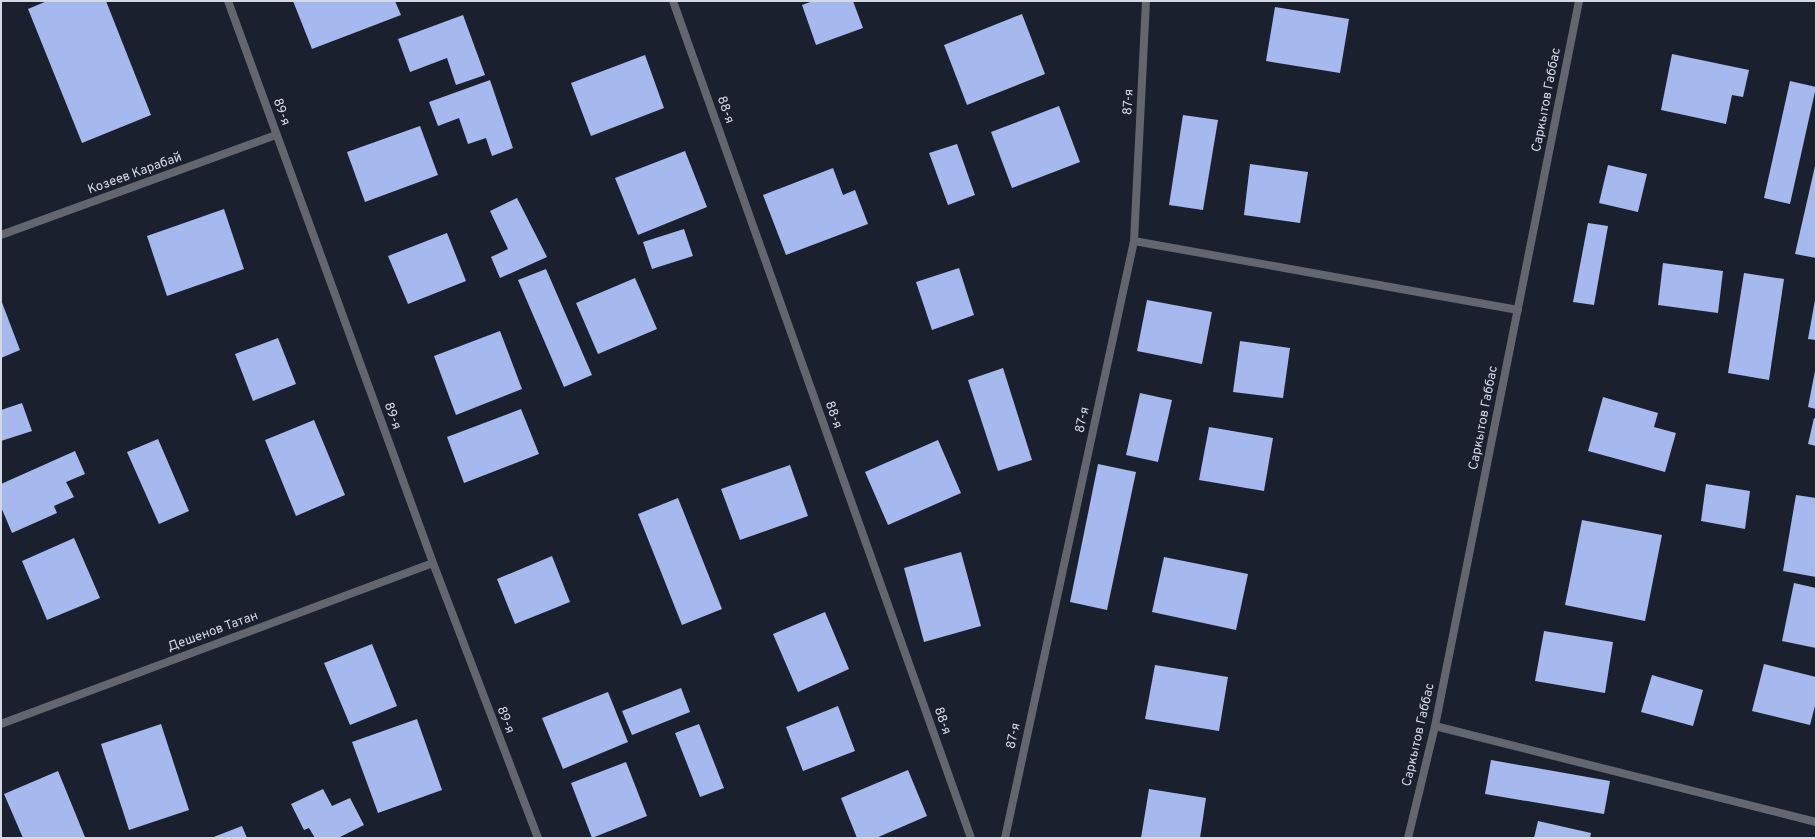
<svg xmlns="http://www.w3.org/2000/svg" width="1817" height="839" font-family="Overpass,sans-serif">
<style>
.building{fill:#a6b9ee}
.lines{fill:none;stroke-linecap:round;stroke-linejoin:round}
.minor{stroke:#63666e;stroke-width:8}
.labels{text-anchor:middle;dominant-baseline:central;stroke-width:4;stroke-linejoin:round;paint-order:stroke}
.street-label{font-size:13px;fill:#d4d8e3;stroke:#1b202f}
</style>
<rect width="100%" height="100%" fill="#1b202f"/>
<!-- building -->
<path class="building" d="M 47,1 L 106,1 L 151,115 L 82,143 L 28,9 Z
M 293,1 L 395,1 L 401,15 L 312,49 Z
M 813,1 L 853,1 L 863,28 L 816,45 L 802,5 Z
M 1275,7 L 1349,19 L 1340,73 L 1266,61 Z
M 1022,14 L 1045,74 L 967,105 L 944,45 Z
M 463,15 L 485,75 L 456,85 L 447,58 L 410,72 L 398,39 Z
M 1672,54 L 1749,70 L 1743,97 L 1732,95 L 1726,124 L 1661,110 Z
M 645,55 L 664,108 L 591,136 L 571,83 Z
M 490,80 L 513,148 L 492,156 L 486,138 L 468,144 L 459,118 L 438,126 L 429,102 Z
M 1790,81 L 1816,87 L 1790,204 L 1764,198 Z
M 1059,106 L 1080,162 L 1012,188 L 991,132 Z
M 1183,115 L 1218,120 L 1203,210 L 1169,205 Z
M 420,126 L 438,175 L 365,202 L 347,152 Z
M 957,144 L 975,195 L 948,205 L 929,153 Z
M 685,151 L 707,207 L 638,235 L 615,178 Z
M 1250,164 L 1308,172 L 1300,223 L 1244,215 Z
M 1608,165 L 1647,174 L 1638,212 L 1599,203 Z
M 1815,166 L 1816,166 L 1816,258 L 1795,254 Z
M 833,168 L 843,195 L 855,190 L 868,224 L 786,255 L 763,195 Z
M 517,198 L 547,257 L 500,278 L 491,257 L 508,249 L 490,211 Z
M 224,209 L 244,269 L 167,296 L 147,236 Z
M 1588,223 L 1608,226 L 1594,305 L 1573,302 Z
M 684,229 L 693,256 L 652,269 L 643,242 Z
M 447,233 L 466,281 L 408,304 L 388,256 Z
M 1663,263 L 1723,271 L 1718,313 L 1658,305 Z
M 959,268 L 974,315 L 932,330 L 916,282 Z
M 546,269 L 592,375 L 564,387 L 518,280 Z
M 1744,273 L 1784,279 L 1769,380 L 1728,373 Z
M 635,278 L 657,329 L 598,354 L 576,303 Z
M 1,300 L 20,350 L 1,358 Z
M 1147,300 L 1212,312 L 1202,364 L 1137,351 Z
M 1815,300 L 1816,300 L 1816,340 L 1808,339 Z
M 500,331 L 522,389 L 456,415 L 434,356 Z
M 278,338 L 296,384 L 253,401 L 235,354 Z
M 1240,341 L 1290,348 L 1283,398 L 1233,392 Z
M 1003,368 L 1032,460 L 998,471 L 968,380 Z
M 1815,371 L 1816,372 L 1816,409 L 1808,407 Z
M 1140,393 L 1172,400 L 1158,462 L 1126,455 Z
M 1603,397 L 1658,413 L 1654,427 L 1676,433 L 1665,472 L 1588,451 Z
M 22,403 L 32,431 L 1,441 L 1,410 Z
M 521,409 L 539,454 L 464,483 L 447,437 Z
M 1814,418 L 1816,419 L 1816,446 L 1808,444 Z
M 314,420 L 345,495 L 296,516 L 265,440 Z
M 1209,427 L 1273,438 L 1264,491 L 1199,480 Z
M 158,439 L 189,511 L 159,524 L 127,452 Z
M 938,440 L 961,493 L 888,525 L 865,472 Z
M 75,451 L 85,474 L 66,482 L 74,497 L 54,506 L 57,513 L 12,533 L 1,507 L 1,484 Z
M 1098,464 L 1136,472 L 1107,610 L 1070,602 Z
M 790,465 L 808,516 L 740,540 L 721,489 Z
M 1706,484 L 1750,491 L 1745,529 L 1701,521 Z
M 1796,495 L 1816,498 L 1816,577 L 1783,571 Z
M 678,498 L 722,609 L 682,625 L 638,514 Z
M 1582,520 L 1662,535 L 1645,621 L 1565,605 Z
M 74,538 L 100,598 L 47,620 L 22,561 Z
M 961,552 L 981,626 L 924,642 L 904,568 Z
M 552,556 L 570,602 L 515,624 L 497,579 Z
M 1164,557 L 1248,574 L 1236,630 L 1152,612 Z
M 1794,583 L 1816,588 L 1816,648 L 1782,641 Z
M 825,612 L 849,669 L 798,692 L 773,634 Z
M 1544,631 L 1613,642 L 1605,693 L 1535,681 Z
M 372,644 L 397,706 L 350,725 L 324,663 Z
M 1764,664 L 1816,677 L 1816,702 L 1810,725 L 1752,711 Z
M 1155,665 L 1228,677 L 1219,731 L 1145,719 Z
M 1652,675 L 1703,690 L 1693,726 L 1641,712 Z
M 681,688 L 690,712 L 632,735 L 622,711 Z
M 608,692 L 628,742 L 563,769 L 542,718 Z
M 838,706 L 855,751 L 803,771 L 786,727 Z
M 417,719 L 442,790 L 378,813 L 352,742 Z
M 161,724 L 189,810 L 129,830 L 101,744 Z
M 699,724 L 724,788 L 700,797 L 675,733 Z
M 1491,760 L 1610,781 L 1604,814 L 1485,794 Z
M 626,762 L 647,816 L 592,838 L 571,783 Z
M 908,770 L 927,816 L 876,838 L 857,838 L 841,798 Z
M 58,771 L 85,837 L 82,838 L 23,838 L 4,794 Z
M 323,789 L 332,806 L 350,798 L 364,825 L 338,838 L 315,838 L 309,828 L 304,830 L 291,804 Z
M 1149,789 L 1206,798 L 1200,838 L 1141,838 Z
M 1538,821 L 1591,833 L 1590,838 L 1534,838 Z
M 242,826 L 247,838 L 211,838 Z"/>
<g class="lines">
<!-- minor -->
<path class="minor" d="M 228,1 L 433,563 L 538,838
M 673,1 L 971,838
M 1,235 L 276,135
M 1134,241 L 1518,310
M 1,724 L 433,563
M 1435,726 L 1816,822
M 1005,838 L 1134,241 L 1146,1
M 1408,838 L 1435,726 L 1579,1"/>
</g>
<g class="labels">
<!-- street labels -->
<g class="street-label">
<text transform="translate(1547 100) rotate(-79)">Саркытов Габбас</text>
<text transform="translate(1129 102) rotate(-87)">87-я</text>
<text transform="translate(725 110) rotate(70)">88-я</text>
<text transform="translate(281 112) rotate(70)">89-я</text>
<text transform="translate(135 174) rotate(-20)">Козеев Карабай</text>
<text transform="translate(833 415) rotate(70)">88-я</text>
<text transform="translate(392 416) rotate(70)">89-я</text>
<text transform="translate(1484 418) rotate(-79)">Саркытов Габбас</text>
<text transform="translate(1083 420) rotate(-78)">87-я</text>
<text transform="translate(213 632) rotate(-20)">Дешенов Татан</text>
<text transform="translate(505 720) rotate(69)">89-я</text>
<text transform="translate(942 721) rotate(70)">88-я</text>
<text transform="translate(1419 735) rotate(-77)">Саркытов Габбас</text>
<text transform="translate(1014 736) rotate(-78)">87-я</text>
</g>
</g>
<!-- border -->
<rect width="1817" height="839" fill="none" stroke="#d4d8e3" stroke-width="4"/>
</svg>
